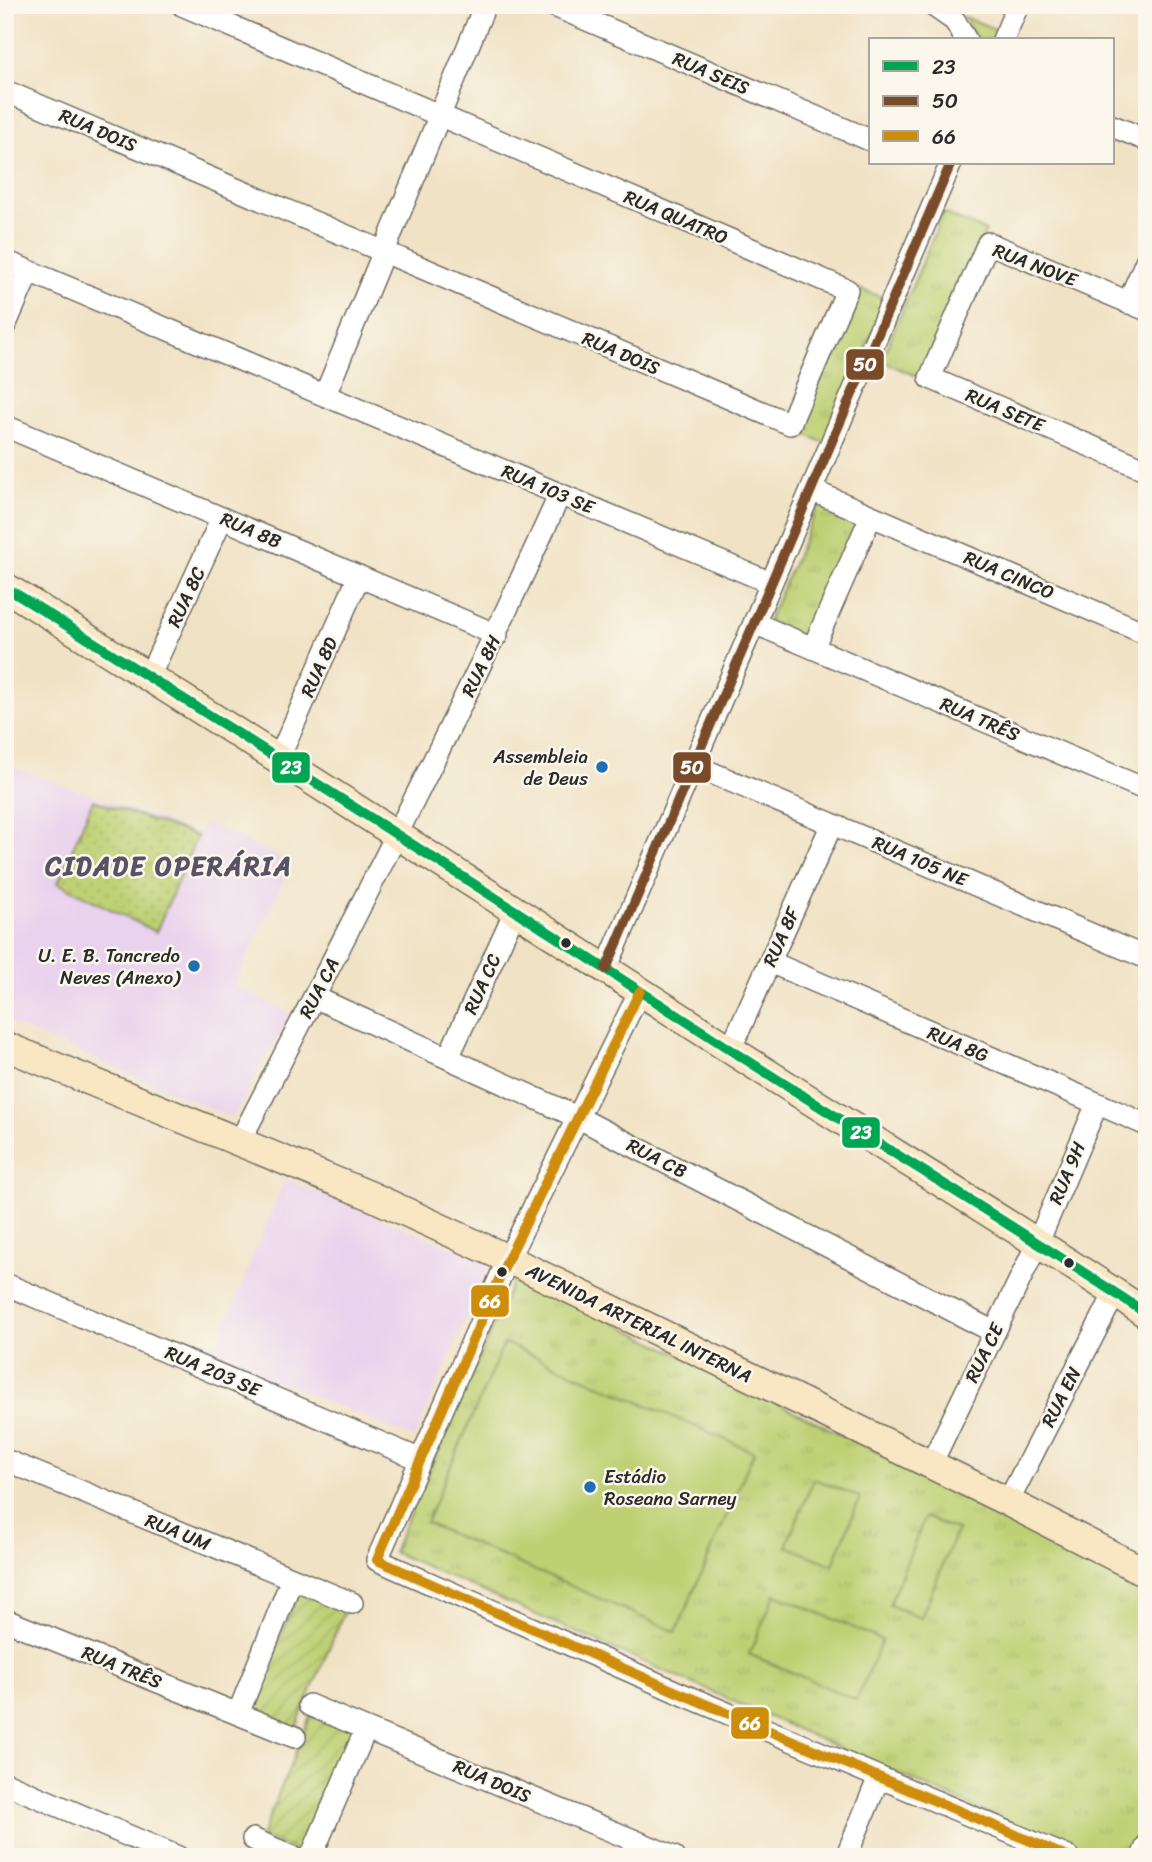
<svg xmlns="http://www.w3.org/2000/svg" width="1152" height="1862" font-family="Sriracha,sans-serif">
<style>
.built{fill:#e9d2ed}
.grass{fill:url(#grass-dots);stroke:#747e4f;stroke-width:2}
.park{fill:url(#park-tufts);stroke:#747e4f;stroke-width:2}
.garden{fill:url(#garden-furrows);stroke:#747e4f;stroke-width:2}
.pitch{fill:#bed073;stroke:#747e4f;stroke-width:2}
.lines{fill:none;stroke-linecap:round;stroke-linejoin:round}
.street-casing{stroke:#706b61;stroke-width:24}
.secondary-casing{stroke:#706b61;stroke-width:31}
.street{stroke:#fff;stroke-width:21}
.secondary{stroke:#f9e7c3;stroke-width:28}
.bus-1-casing{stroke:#fbf7ec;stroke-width:16}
.bus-2-casing{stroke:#fbf7ec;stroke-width:16}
.bus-3-casing{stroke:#fbf7ec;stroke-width:16}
.bus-1{stroke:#00a651;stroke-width:10}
.bus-2{stroke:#7a4b2a;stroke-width:10}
.bus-3{stroke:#ce8d09;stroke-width:10}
.poi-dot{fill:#1f6fb2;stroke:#fbf7ec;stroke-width:2.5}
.bus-dot{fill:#2b2b2b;stroke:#fbf7ec;stroke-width:2.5}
.labels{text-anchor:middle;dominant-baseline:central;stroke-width:5;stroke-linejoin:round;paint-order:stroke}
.street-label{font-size:19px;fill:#2b2b2b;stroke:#fbf7ec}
.poi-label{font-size:19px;fill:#2b2b2b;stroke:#fbf7ec;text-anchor:end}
.district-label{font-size:26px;font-weight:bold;letter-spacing:2px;fill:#585266;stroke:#fbf7ec}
.line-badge{stroke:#fbf7ec;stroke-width:2.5}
.badge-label{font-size:19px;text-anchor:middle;font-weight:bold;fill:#fff}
</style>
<defs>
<pattern id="grass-dots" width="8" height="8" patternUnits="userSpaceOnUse" patternTransform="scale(1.75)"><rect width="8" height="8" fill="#bed073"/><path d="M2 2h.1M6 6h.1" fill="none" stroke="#a3b364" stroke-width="1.8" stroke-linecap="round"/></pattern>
<pattern id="park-tufts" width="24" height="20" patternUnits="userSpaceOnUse" patternTransform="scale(1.75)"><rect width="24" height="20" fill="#bed073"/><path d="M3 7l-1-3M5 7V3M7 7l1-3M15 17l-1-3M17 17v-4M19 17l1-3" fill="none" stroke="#a3b364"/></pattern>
<pattern id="garden-furrows" width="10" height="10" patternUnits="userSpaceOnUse" patternTransform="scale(1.75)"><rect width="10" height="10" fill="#bed073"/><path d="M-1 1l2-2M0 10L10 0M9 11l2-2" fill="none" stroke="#a3b364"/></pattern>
</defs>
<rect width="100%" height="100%" fill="#fbf7ec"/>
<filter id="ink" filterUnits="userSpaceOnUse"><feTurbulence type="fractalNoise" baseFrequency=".0143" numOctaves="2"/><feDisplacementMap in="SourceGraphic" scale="14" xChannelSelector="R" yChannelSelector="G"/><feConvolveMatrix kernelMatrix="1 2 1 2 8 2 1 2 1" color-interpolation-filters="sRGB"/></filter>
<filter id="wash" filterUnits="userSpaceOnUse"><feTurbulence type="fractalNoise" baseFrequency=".00686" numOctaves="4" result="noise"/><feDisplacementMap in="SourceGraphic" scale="28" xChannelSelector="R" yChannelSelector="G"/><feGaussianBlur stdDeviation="1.57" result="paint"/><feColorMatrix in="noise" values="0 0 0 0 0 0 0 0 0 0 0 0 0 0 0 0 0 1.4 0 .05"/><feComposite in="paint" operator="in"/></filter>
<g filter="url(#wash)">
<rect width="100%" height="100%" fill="#f0e2c5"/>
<!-- built -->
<path class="built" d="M 5,764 L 199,834 L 204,822 L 292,863 L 234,984 L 290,1014 L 233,1118 L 5,1021 Z
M 285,1179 L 490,1263 L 414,1438 L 287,1385 L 325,1298 L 285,1386 L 212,1355 Z"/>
<!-- grass -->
<path class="grass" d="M 93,800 L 197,836 L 156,932 L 58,883 Z"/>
<!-- park -->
<path class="park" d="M 964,17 L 998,30 L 993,40 L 977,40 Z
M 943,213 L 986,231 L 921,378 L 881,361 Z
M 859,289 L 887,299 L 825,443 L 797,431 Z
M 821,500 L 862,518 L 808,639 L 768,621 Z
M 516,1274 L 1147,1585 L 1147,1825 L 1134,1857 L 1088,1857 L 393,1552 Z"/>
<!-- garden -->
<path class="garden" d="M 301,1586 L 347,1605 L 295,1730 L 250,1711 Z
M 312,1712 L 354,1728 L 303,1854 L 261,1837 Z"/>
<!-- pitch -->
<path class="pitch" d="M 504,1343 L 754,1452 L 676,1632 L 426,1523 Z
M 814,1479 L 860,1497 L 833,1565 L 786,1546 Z
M 925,1517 L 957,1530 L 921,1618 L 889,1605 Z
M 775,1594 L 882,1640 L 856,1700 L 749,1654 Z"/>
</g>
<g filter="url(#ink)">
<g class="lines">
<!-- street casing -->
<g class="street-casing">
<path id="street" d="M 552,5 L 870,140
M 932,5 L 955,21 L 966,40
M 1003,40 L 1018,5
M 5,91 L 790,424 L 847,290 L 182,5
M 1112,126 L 1147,140
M 5,261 L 771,583
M 1128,303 L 1147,259
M 1147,310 L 988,243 L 930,378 L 1147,470
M 5,326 L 29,271
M 325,395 L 485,5
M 5,426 L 497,635
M 811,490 L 1147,634
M 754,623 L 1147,790
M 813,648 L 871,516
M 149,677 L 222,518
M 279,758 L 359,576
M 693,765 L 1147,958
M 770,962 L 1147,1125
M 606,969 L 951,163
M 640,991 L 508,1259 L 377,1560 L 677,1692 L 1068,1857
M 314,997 L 577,1117 L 994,1332
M 730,1050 L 832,824
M 448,1058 L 515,911
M 240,1141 C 350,927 461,714 560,494
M 5,1284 L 421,1460
M 5,1460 L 352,1603
M 931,1464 L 1038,1242 L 1097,1104
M 1008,1502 L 1115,1293
M 5,1620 L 295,1737
M 309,1705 L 674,1857
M 238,1714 L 292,1579
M 5,1783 L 178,1857
M 253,1839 L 293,1857
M 311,1857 L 366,1729
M 846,1857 L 879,1777
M 1142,1857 L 1147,1845"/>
</g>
<!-- secondary casing -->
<g class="secondary-casing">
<path id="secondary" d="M 5,587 C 248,738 488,893 728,1048 C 867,1138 1009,1222 1147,1314
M 5,1046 L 369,1195 L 508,1259 L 1008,1502 L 1147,1573"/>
</g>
<!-- street -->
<use href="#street" class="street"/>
<!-- secondary -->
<use href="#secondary" class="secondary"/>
<!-- bus-1 casing -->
<g class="bus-1-casing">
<path id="bus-1" d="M 5,587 C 248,738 488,893 728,1048 C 867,1138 1009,1222 1147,1314"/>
</g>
<!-- bus-2 casing -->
<g class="bus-2-casing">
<path id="bus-2" d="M 606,969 L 951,163"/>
</g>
<!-- bus-3 casing -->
<g class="bus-3-casing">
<path id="bus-3" d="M 640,991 L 508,1259 L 377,1560 L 677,1692 L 1068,1857"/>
</g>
<!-- bus-1 -->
<use href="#bus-1" class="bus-1"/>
<!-- bus-2 -->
<use href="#bus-2" class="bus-2"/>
<!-- bus-3 -->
<use href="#bus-3" class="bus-3"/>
</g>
</g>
<!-- markers -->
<g class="poi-dot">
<circle cx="602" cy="767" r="7"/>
<circle cx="194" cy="966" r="7"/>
<circle cx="590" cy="1487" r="7"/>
</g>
<g class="bus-dot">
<circle cx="566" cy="943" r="6"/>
<circle cx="1069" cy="1263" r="6"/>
<circle cx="502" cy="1272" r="6"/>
</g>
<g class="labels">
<!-- street labels -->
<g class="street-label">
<text transform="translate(711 73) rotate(23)">RUA SEIS</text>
<text transform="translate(98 130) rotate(23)">RUA DOIS</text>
<text transform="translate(676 217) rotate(23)">RUA QUATRO</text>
<text transform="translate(1035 265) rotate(21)">RUA NOVE</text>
<text transform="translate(621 353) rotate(23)">RUA DOIS</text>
<text transform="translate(1005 410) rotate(23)">RUA SETE</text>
<text transform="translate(548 489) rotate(23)">RUA 103 SE</text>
<text transform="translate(251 530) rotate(23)">RUA 8B</text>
<text transform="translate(1009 575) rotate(23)">RUA CINCO</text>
<text transform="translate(186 597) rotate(-65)">RUA 8C</text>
<text transform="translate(481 666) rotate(-64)">RUA 8H</text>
<text transform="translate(319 667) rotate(-66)">RUA 8D</text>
<text transform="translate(980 719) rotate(23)">RUA TRÊS</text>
<text transform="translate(920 861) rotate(23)">RUA 105 NE</text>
<text transform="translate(781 937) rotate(-66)">RUA 8F</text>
<text transform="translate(482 984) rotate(-66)">RUA CC</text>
<text transform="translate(319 988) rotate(-63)">RUA CA</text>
<text transform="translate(958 1044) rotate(23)">RUA 8G</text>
<text transform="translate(657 1158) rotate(27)">RUA CB</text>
<text transform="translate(1067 1173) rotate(-67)">RUA 9H</text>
<text transform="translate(639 1323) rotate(26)">AVENIDA ARTERIAL INTERNA</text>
<text transform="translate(984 1353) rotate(-64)">RUA CE</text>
<text transform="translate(213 1371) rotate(23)">RUA 203 SE</text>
<text transform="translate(1061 1397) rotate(-63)">RUA EN</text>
<text transform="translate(178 1532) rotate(22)">RUA UM</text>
<text transform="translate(122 1667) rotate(22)">RUA TRÊS</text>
<text transform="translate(492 1781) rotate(23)">RUA DOIS</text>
</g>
<!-- poi labels -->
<g class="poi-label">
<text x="588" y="756">Assembleia<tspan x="588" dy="22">de Deus</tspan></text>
<text x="180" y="955">U. E. B. Tancredo<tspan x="180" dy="22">Neves (Anexo)</tspan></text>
<text x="604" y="1476" text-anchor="start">Estádio<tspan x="604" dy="22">Roseana Sarney</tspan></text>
</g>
<!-- district labels -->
<g class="district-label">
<text x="169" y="866">CIDADE OPERÁRIA</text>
</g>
</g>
<g class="line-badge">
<rect x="845" y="348" width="40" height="33" rx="7" fill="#7a4b2a"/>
<rect x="271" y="751" width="40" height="33" rx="7" fill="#00a651"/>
<rect x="672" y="751" width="40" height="33" rx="7" fill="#7a4b2a"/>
<rect x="841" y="1116" width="40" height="33" rx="7" fill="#00a651"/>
<rect x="470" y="1284" width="40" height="34" rx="7" fill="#ce8d09"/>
<rect x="730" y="1706" width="40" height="34" rx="7" fill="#ce8d09"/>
</g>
<g class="badge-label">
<text x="865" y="371">50</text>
<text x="291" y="774">23</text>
<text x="692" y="774">50</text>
<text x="861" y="1139">23</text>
<text x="490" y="1308">66</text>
<text x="750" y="1730">66</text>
</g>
<!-- margin -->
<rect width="1152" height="1862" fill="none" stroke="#fbf7ec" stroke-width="28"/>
<!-- legend -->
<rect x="869" y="38" width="245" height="126" fill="#fbf7ec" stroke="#a8a59f" stroke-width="2"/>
<rect x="883" y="61" width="35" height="10" fill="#00a651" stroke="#a8a59f" stroke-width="2"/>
<text x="932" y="74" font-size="21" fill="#2b2b2b">23</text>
<rect x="883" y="96" width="35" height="10" fill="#7a4b2a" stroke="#a8a59f" stroke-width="2"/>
<text x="932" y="108" font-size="21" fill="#2b2b2b">50</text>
<rect x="883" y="131" width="35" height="10" fill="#ce8d09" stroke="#a8a59f" stroke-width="2"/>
<text x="932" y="144" font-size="21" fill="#2b2b2b">66</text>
</svg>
